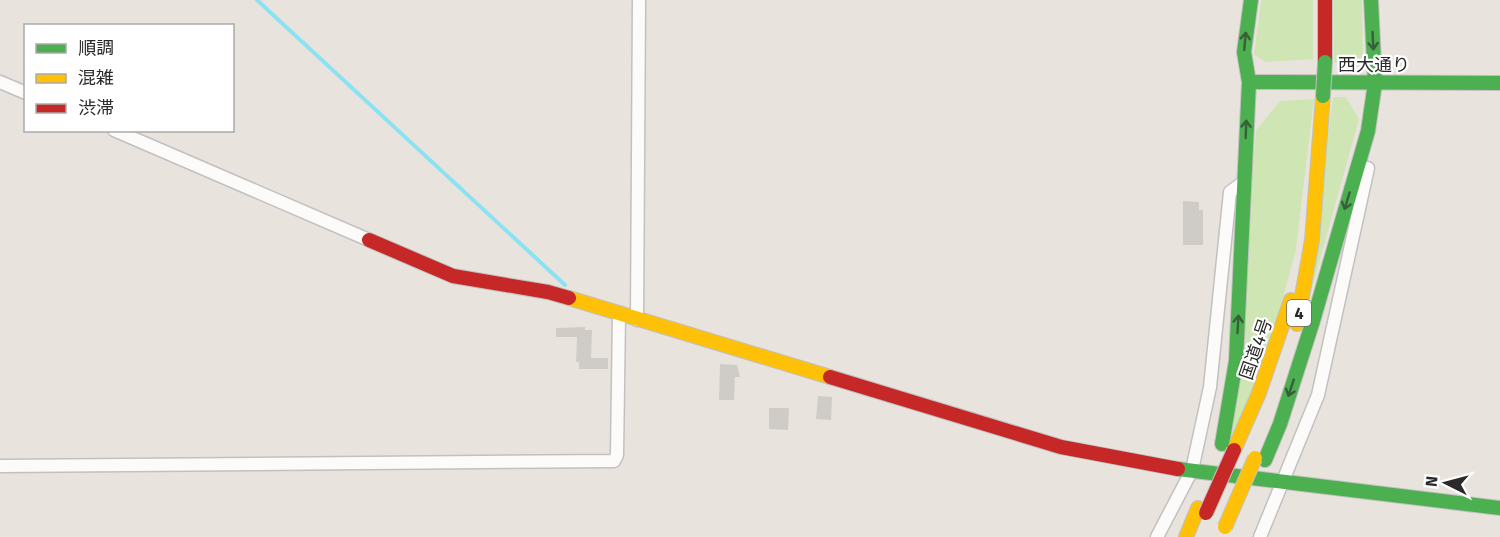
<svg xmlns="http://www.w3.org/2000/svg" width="1500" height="537" font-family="'Fira Sans','Noto Sans JP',sans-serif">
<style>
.green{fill:#cfe6b4}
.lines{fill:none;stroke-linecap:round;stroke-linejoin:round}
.stream{stroke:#8be2f2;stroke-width:4}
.building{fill:#cfccc8}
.street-casing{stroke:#c2c0c0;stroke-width:15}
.fast-casing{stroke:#c2c0c0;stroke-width:16}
.slow-casing{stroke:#c2c0c0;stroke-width:16}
.jam-casing{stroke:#c2c0c0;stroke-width:16}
.street{stroke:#fcfbfa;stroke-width:12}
.fast{stroke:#4caf50;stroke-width:14}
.slow{stroke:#ffc107;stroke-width:14}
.jam{stroke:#c62828;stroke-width:14}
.fast-bridge-casing{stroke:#c4c2c0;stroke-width:16;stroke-linecap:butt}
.slow-bridge-casing{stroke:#c4c2c0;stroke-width:16;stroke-linecap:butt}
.jam-bridge-casing{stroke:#c4c2c0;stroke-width:16;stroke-linecap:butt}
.fast-bridge{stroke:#4caf50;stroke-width:14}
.slow-bridge{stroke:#ffc107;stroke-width:14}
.jam-bridge{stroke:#c62828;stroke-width:14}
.oneway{stroke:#385f39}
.labels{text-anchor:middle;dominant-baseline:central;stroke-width:4.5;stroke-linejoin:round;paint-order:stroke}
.shield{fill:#fff;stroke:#6a6a6a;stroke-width:1.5}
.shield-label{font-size:16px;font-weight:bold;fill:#2a2a2a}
.street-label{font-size:18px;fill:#2a2a2a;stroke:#fff}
</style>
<rect width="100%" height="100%" fill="#e9e3de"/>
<!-- green -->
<path class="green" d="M 1261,0 L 1313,0 L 1313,59 L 1266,62 L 1254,55 Z
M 1333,0 L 1362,0 L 1363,58 L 1355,64 L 1334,62 Z
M 1333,97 L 1346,97 L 1359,119 L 1303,321 Z
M 1314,99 L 1296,249 L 1270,348 L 1227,451 L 1256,130 L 1280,101 Z"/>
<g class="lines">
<!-- stream -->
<path class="stream" d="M 257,0 L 565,285"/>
</g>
<!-- building -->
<path class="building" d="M 1183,201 L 1199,202 L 1199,210 L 1203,210 L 1203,245 L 1183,245 Z
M 585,327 L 585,330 L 592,330 L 591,358 L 608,358 L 608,369 L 579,369 L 579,362 L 576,362 L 577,337 L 556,337 L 556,328 Z
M 720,364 L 737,365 L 740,377 L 735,377 L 734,400 L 719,400 Z
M 818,396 L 832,397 L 831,420 L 816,419 Z
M 769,408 L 789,408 L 788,430 L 769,429 Z"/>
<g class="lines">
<!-- street casing -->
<g class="street-casing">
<path id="street" d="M 0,82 L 26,93
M 114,130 L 369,240
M 637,320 L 639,0
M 0,466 L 614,461 L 617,455 L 619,315
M 1157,537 L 1192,470 L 1210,387 L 1230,192 L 1244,182
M 1260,537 L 1318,395 L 1368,168"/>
</g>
<!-- fast casing -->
<g class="fast-casing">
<path id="fast" d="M 1249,82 L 1500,83
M 1222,444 L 1236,361 L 1249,82 L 1244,52 L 1251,0
M 1265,460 L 1280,424 L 1313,321 L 1368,131 L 1375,83 L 1371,0
M 1178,469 L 1500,508"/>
</g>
<!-- slow casing -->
<g class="slow-casing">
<path id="slow" d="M 569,298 L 830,377
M 1297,324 L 1312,240 L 1323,96
M 1234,450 L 1259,393 L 1291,300
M 1186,537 L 1198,508"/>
</g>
<!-- jam casing -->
<g class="jam-casing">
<path id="jam" d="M 1325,0 L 1325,62
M 369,240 L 453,276 L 548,292 L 569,298
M 830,377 L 1061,447 L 1178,469"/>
</g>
<!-- street -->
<use href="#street" class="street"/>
<!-- fast -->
<use href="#fast" class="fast"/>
<!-- slow -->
<use href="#slow" class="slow"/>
<!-- jam -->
<use href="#jam" class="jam"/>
<!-- fast-bridge casing -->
<g class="fast-bridge-casing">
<path id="fast-bridge" d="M 1323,96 L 1325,62"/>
</g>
<!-- slow-bridge casing -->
<g class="slow-bridge-casing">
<path id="slow-bridge" d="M 1225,527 L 1255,458"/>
</g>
<!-- jam-bridge casing -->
<g class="jam-bridge-casing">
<path id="jam-bridge" d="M 1206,513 L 1234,450"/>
</g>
<!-- fast-bridge -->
<use href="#fast-bridge" class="fast-bridge"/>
<!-- slow-bridge -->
<use href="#slow-bridge" class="slow-bridge"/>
<!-- jam-bridge -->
<use href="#jam-bridge" class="jam-bridge"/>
</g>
<!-- one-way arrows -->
<defs><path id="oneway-shaft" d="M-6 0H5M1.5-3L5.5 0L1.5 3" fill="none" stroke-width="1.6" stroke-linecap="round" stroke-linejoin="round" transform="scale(1.5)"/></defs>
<g class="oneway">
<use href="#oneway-shaft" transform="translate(1245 41) rotate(-85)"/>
<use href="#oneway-shaft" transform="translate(1373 41) rotate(87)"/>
<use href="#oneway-shaft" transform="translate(1246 129) rotate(-88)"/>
<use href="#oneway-shaft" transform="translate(1347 201) rotate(107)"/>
<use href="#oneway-shaft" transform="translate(1238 324) rotate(-87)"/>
<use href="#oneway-shaft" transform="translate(1291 388) rotate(108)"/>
</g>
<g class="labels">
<!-- shield labels -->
<rect class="shield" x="1287" y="300" width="24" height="26" rx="4.5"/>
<g class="shield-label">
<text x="1299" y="313">4</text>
</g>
<!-- street labels -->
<g class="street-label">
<text x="1374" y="65">西大通り</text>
<text transform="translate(1256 349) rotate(-71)">国道4号</text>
</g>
</g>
<!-- legend -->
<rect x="24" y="24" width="210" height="108" fill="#ffffff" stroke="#aaaaaa" stroke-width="1.5"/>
<rect x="36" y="44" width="30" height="9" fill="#4caf50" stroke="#aaaaaa" stroke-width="1.5"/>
<text x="78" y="54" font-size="18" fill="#2a2a2a">順調</text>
<rect x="36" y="74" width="30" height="9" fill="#ffc107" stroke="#aaaaaa" stroke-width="1.5"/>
<text x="78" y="84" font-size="18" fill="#2a2a2a">混雑</text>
<rect x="36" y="104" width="30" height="9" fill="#c62828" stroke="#aaaaaa" stroke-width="1.5"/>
<text x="78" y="114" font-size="18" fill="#2a2a2a">渋滞</text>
<!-- north arrow -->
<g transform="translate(1446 483) rotate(276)" stroke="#ffffff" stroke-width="4.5" paint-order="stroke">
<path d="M0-4.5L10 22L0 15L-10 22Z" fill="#2a2a2a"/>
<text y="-9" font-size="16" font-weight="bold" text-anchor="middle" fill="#2a2a2a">N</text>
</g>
</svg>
